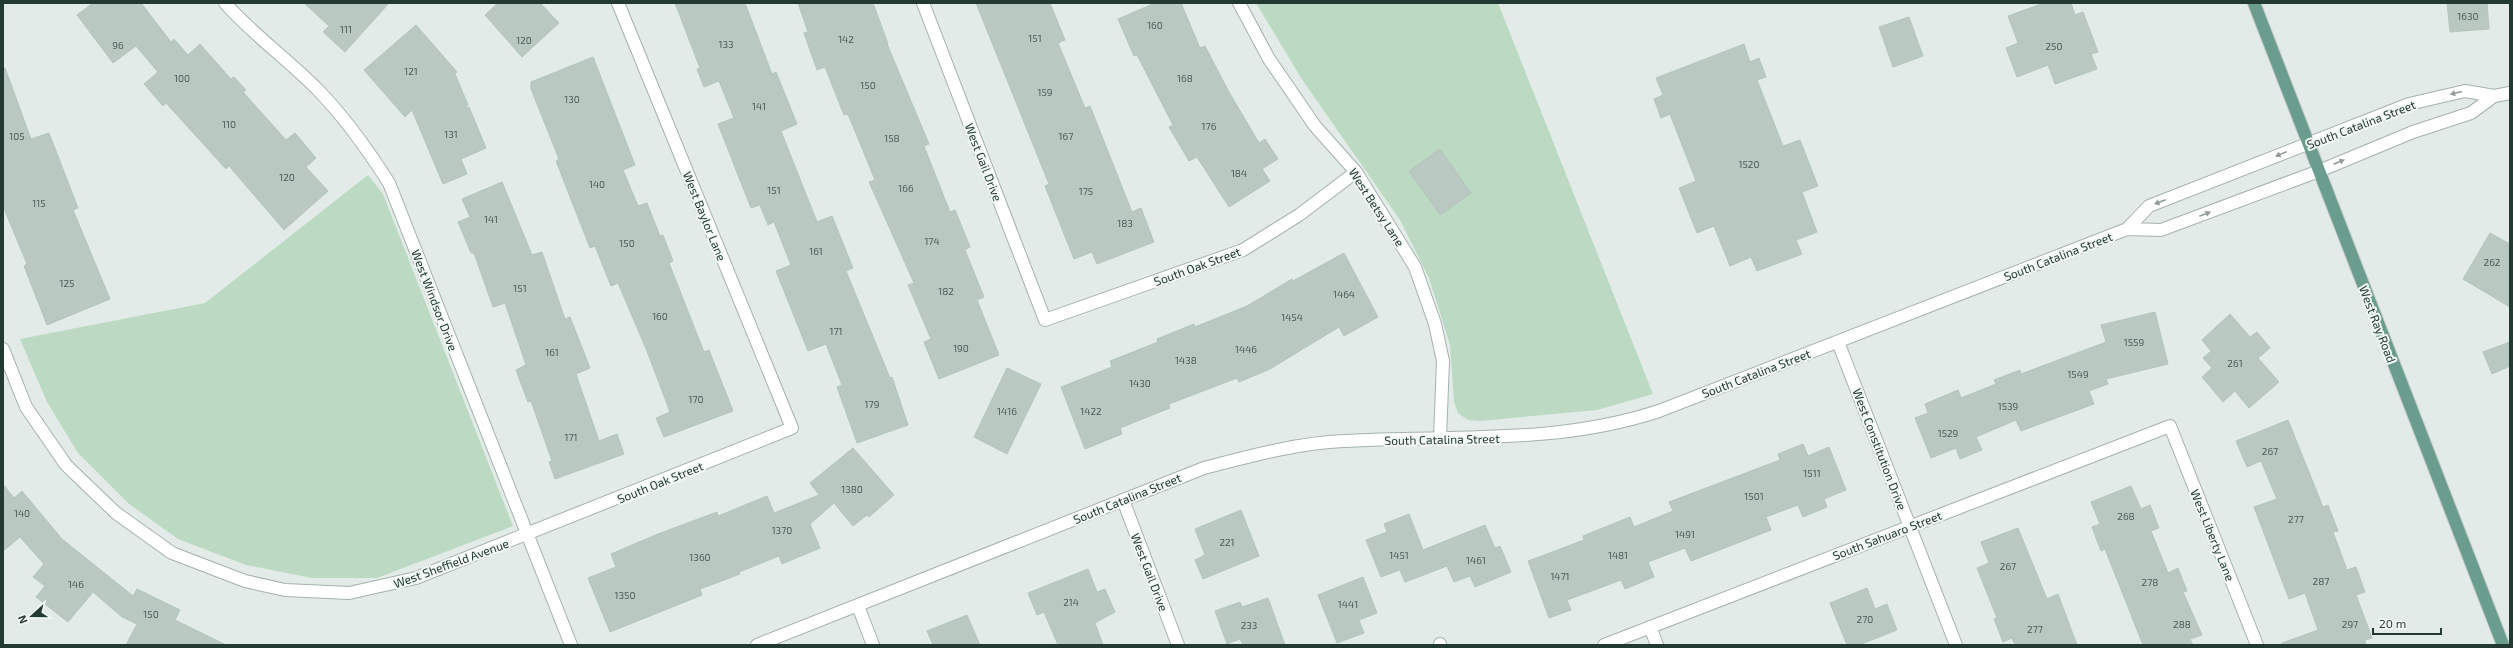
<svg xmlns="http://www.w3.org/2000/svg" width="2513" height="648" font-family="'Exo 2',sans-serif">
<style>
.green{fill:#bcdac3}
.building{fill:#bac8c2;stroke:#b5c4bd}
.lines{fill:none;stroke-linecap:round;stroke-linejoin:round}
.minor-casing{stroke:#a5b2ad;stroke-width:14}
.tertiary-casing{stroke:#a5b2ad;stroke-width:14}
.primary-casing{stroke:#c1c8c6;stroke-width:14}
.minor{stroke:#fff;stroke-width:12}
.tertiary{stroke:#fff;stroke-width:12}
.primary{stroke:#6a9d8e;stroke-width:12}
.oneway{fill:#919c99}
.labels{text-anchor:middle;dominant-baseline:central;stroke-width:4;stroke-linejoin:round;paint-order:stroke}
.number-label{font-size:10px;fill:#495e57}
.street-label{font-size:12px;fill:#233a33;stroke:#f2f8f5}
</style>
<rect width="100%" height="100%" fill="#e2ebe7"/>
<!-- green -->
<path class="green" d="M 1256,3 L 1498,3 L 1653,394 L 1597,410 L 1480,421 L 1468,420 L 1458,413 L 1454,401 L 1450,345 L 1429,278 L 1400,220 L 1301,78 Z
M 368,175 L 383,194 L 513,526 L 377,578 L 312,578 L 246,565 L 178,539 L 128,503 L 78,453 L 47,402 L 20,339 L 205,303 Z"/>
<!-- building -->
<path class="building" d="M 93,3 L 141,3 L 171,42 L 174,39 L 188,55 L 200,44 L 231,79 L 234,77 L 246,90 L 243,92 L 286,140 L 295,133 L 316,158 L 306,167 L 328,191 L 284,230 L 229,166 L 226,169 L 166,103 L 163,106 L 144,84 L 158,72 L 136,46 L 113,63 L 77,15 Z
M 304,3 L 389,3 L 345,52 L 323,32 L 329,26 Z
M 498,3 L 540,3 L 559,23 L 522,57 L 485,15 Z
M 675,3 L 745,3 L 772,74 L 776,72 L 797,124 L 781,131 L 817,222 L 832,216 L 853,268 L 846,271 L 890,378 L 892,377 L 908,425 L 857,443 L 837,387 L 842,385 L 826,344 L 808,351 L 776,271 L 791,265 L 774,222 L 768,225 L 760,205 L 751,208 L 718,124 L 734,118 L 719,81 L 704,87 L 697,69 L 700,68 Z
M 798,3 L 873,3 L 888,44 L 887,44 L 929,144 L 924,146 L 950,212 L 955,210 L 970,247 L 965,250 L 984,297 L 977,300 L 999,355 L 939,379 L 924,342 L 931,339 L 908,285 L 914,283 L 869,182 L 875,180 L 848,114 L 844,115 L 825,67 L 817,70 L 804,33 L 808,32 Z
M 976,3 L 1050,3 L 1065,40 L 1058,43 L 1085,108 L 1090,106 L 1132,212 L 1141,208 L 1154,242 L 1097,264 L 1092,252 L 1074,259 L 1045,186 L 1049,184 Z
M 1155,3 L 1181,3 L 1200,48 L 1205,46 L 1229,92 L 1259,143 L 1265,139 L 1278,159 L 1262,169 L 1270,181 L 1229,207 L 1197,157 L 1189,161 L 1169,127 L 1173,125 L 1137,55 L 1134,56 L 1118,19 Z
M 2044,3 L 2071,3 L 2075,15 L 2083,12 L 2098,52 L 2091,54 L 2097,69 L 2055,84 L 2048,65 L 2017,77 L 2006,48 L 2018,43 L 2008,16 Z
M 2447,3 L 2487,3 L 2489,29 L 2450,32 Z
M 1909,17 L 1923,56 L 1893,67 L 1879,27 Z
M 416,25 L 457,72 L 455,74 L 468,105 L 464,109 L 469,107 L 486,148 L 461,159 L 467,174 L 443,184 L 412,110 L 405,117 L 364,70 Z
M 1744,44 L 1750,62 L 1759,58 L 1766,77 L 1757,80 L 1783,146 L 1800,140 L 1818,186 L 1802,192 L 1817,232 L 1796,240 L 1802,254 L 1757,271 L 1751,257 L 1730,266 L 1714,226 L 1697,233 L 1679,188 L 1696,181 L 1670,114 L 1661,118 L 1654,99 L 1663,95 L 1656,78 Z
M 593,57 L 635,165 L 623,170 L 638,206 L 647,203 L 660,236 L 663,235 L 673,261 L 669,263 L 704,352 L 709,350 L 733,411 L 664,437 L 656,418 L 670,412 L 647,351 L 618,283 L 611,286 L 595,246 L 590,248 L 556,161 L 559,159 L 531,89 L 531,82 Z
M 3,68 L 5,68 L 31,139 L 49,133 L 78,208 L 73,210 L 110,299 L 47,325 L 24,266 L 27,264 L 3,206 Z
M 1440,149 L 1471,193 L 1440,215 L 1409,171 Z
M 502,182 L 532,255 L 542,252 L 565,319 L 570,317 L 590,368 L 576,374 L 599,441 L 617,434 L 624,454 L 555,479 L 549,462 L 552,461 L 531,401 L 528,402 L 516,370 L 526,365 L 505,303 L 493,307 L 474,253 L 471,253 L 458,222 L 470,217 L 462,199 Z
M 2490,233 L 2510,244 L 2510,307 L 2463,279 Z
M 1344,253 L 1378,317 L 1344,336 L 1339,327 L 1270,369 L 1239,382 L 1237,378 L 1169,404 L 1170,408 L 1120,428 L 1122,434 L 1085,449 L 1061,387 L 1112,367 L 1110,361 L 1158,342 L 1157,339 L 1194,324 L 1195,327 L 1247,306 L 1292,279 L 1293,281 Z
M 2155,312 L 2168,364 L 2106,379 L 2108,384 L 2089,391 L 2094,404 L 2021,431 L 2016,420 L 1976,437 L 1982,450 L 1960,459 L 1956,448 L 1931,458 L 1915,418 L 1928,413 L 1925,404 L 1958,390 L 1961,398 L 1996,384 L 1994,380 L 2020,370 L 2021,374 L 2106,342 L 2101,325 Z
M 2230,314 L 2250,337 L 2257,332 L 2270,348 L 2258,358 L 2279,382 L 2249,408 L 2235,391 L 2223,402 L 2202,377 L 2212,368 L 2203,358 L 2211,351 L 2202,340 Z
M 2510,342 L 2510,366 L 2492,374 L 2483,352 Z
M 1007,368 L 1041,384 L 1007,454 L 974,437 Z
M 2288,420 L 2323,507 L 2328,505 L 2338,531 L 2333,532 L 2347,570 L 2356,567 L 2365,592 L 2356,595 L 2372,638 L 2365,640 L 2366,645 L 2282,645 L 2282,643 L 2318,630 L 2305,593 L 2289,599 L 2254,507 L 2277,499 L 2261,461 L 2247,467 L 2236,441 Z
M 1803,444 L 1808,456 L 1829,447 L 1846,490 L 1824,499 L 1827,507 L 1803,517 L 1798,505 L 1766,517 L 1771,530 L 1691,561 L 1685,548 L 1648,562 L 1654,577 L 1625,589 L 1621,580 L 1567,600 L 1571,610 L 1549,618 L 1528,561 L 1584,540 L 1583,536 L 1630,517 L 1634,527 L 1673,511 L 1669,502 L 1780,460 L 1778,454 Z
M 853,448 L 894,495 L 869,517 L 867,515 L 853,526 L 834,503 L 810,524 L 820,548 L 782,564 L 779,556 L 739,572 L 740,574 L 700,589 L 702,595 L 610,632 L 588,578 L 616,567 L 611,554 L 658,534 L 717,512 L 718,516 L 767,496 L 774,513 L 819,495 L 810,483 Z
M 3,484 L 14,498 L 22,491 L 62,539 L 133,596 L 137,589 L 180,610 L 175,620 L 226,645 L 126,645 L 137,624 L 122,617 L 93,592 L 68,622 L 36,597 L 45,586 L 33,577 L 44,564 L 20,537 L 3,551 Z
M 2131,486 L 2141,509 L 2150,505 L 2159,528 L 2151,531 L 2168,573 L 2178,568 L 2187,591 L 2183,592 L 2202,635 L 2190,639 L 2193,645 L 2143,645 L 2105,549 L 2101,551 L 2092,527 L 2100,524 L 2091,502 Z
M 1241,510 L 1259,556 L 1203,579 L 1195,560 L 1205,555 L 1195,529 Z
M 1409,514 L 1423,550 L 1485,525 L 1495,548 L 1500,546 L 1511,572 L 1475,587 L 1470,576 L 1454,582 L 1447,566 L 1405,582 L 1400,570 L 1381,577 L 1366,540 L 1387,532 L 1384,524 Z
M 2018,528 L 2047,599 L 2058,594 L 2077,645 L 2015,645 L 2012,638 L 2003,642 L 1994,619 L 1997,618 L 1977,568 L 1989,563 L 1981,542 Z
M 1088,569 L 1097,592 L 1105,589 L 1115,612 L 1095,623 L 1103,645 L 1058,645 L 1044,612 L 1037,615 L 1028,593 Z
M 1363,577 L 1377,613 L 1359,620 L 1364,633 L 1337,643 L 1318,595 Z
M 1867,588 L 1875,609 L 1887,604 L 1897,630 L 1859,645 L 1847,645 L 1830,603 Z
M 1268,598 L 1285,645 L 1243,645 L 1240,639 L 1227,644 L 1215,611 L 1240,602 L 1242,607 Z
M 967,615 L 980,645 L 933,645 L 927,631 Z"/>
<g class="lines">
<!-- minor casing -->
<g class="minor-casing">
<path id="minor" d="M 225,3 C 253,35 289,60 319,91 C 346,119 368,150 389,183 L 571,645
M 923,3 L 1045,320 L 1243,250 L 1299,215 L 1356,172
M 1239,3 L 1269,59 L 1315,126 L 1356,172 L 1415,267 L 1435,324 L 1443,361 L 1440,438
M 1838,342 L 1956,645
M 3,349 L 26,407 L 66,465 L 116,513 L 172,553 L 245,581 L 285,590 L 349,593 L 416,578 L 792,428 L 618,3
M 1123,500 L 1178,645
M 858,606 L 873,645
M 1650,627 L 1657,645
M 1440,644 L 1440,645
M 1604,645 L 2170,426 L 2257,645"/>
</g>
<!-- tertiary casing -->
<g class="tertiary-casing">
<path id="tertiary" d="M 2127,229 L 2149,206 L 2409,104 L 2465,91 L 2494,96 L 2510,93
M 757,645 L 1204,468 C 1250,456 1297,443 1344,441 C 1450,435 1556,445 1659,411 L 2127,229 L 2161,230 L 2319,171 L 2413,132 L 2471,113 L 2494,96"/>
</g>
<!-- primary casing -->
<g class="primary-casing">
<path id="primary" d="M 2254,3 L 2503,645"/>
</g>
<!-- minor -->
<use href="#minor" class="minor"/>
<!-- tertiary -->
<use href="#tertiary" class="tertiary"/>
<!-- primary -->
<use href="#primary" class="primary"/>
</g>
<!-- one-way arrows -->
<defs><path id="oneway-solid" d="M-6-.8H1V-3.2L6.5 0L1 3.2V.8H-6Z"/></defs>
<g class="oneway">
<use href="#oneway-solid" transform="translate(2456 93) rotate(167)"/>
<use href="#oneway-solid" transform="translate(2281 154) rotate(158)"/>
<use href="#oneway-solid" transform="translate(2339 162) rotate(-23)"/>
<use href="#oneway-solid" transform="translate(2160 202) rotate(159)"/>
<use href="#oneway-solid" transform="translate(2205 214) rotate(-21)"/>
</g>
<g class="labels">
<!-- number labels -->
<g class="number-label">
<text x="2468" y="16">1630</text>
<text x="1155" y="25">160</text>
<text x="346" y="29">111</text>
<text x="1035" y="38">151</text>
<text x="846" y="39">142</text>
<text x="524" y="40">120</text>
<text x="726" y="44">133</text>
<text x="118" y="45">96</text>
<text x="2054" y="46">250</text>
<text x="411" y="71">121</text>
<text x="182" y="78">100</text>
<text x="1185" y="78">168</text>
<text x="868" y="85">150</text>
<text x="1045" y="92">159</text>
<text x="572" y="99">130</text>
<text x="759" y="106">141</text>
<text x="229" y="124">110</text>
<text x="1209" y="126">176</text>
<text x="451" y="134">131</text>
<text x="17" y="136">105</text>
<text x="1066" y="136">167</text>
<text x="892" y="138">158</text>
<text x="1749" y="164">1520</text>
<text x="1239" y="173">184</text>
<text x="287" y="177">120</text>
<text x="597" y="184">140</text>
<text x="906" y="188">166</text>
<text x="774" y="190">151</text>
<text x="1086" y="191">175</text>
<text x="39" y="203">115</text>
<text x="491" y="219">141</text>
<text x="1125" y="223">183</text>
<text x="932" y="241">174</text>
<text x="627" y="243">150</text>
<text x="816" y="251">161</text>
<text x="2492" y="262">262</text>
<text x="67" y="283">125</text>
<text x="520" y="288">151</text>
<text x="946" y="291">182</text>
<text x="1344" y="294">1464</text>
<text x="660" y="316">160</text>
<text x="1292" y="317">1454</text>
<text x="836" y="331">171</text>
<text x="2134" y="342">1559</text>
<text x="961" y="348">190</text>
<text x="1246" y="349">1446</text>
<text x="552" y="352">161</text>
<text x="1186" y="360">1438</text>
<text x="2235" y="363">261</text>
<text x="2078" y="374">1549</text>
<text x="1140" y="383">1430</text>
<text x="696" y="399">170</text>
<text x="872" y="404">179</text>
<text x="2008" y="406">1539</text>
<text x="1007" y="411">1416</text>
<text x="1091" y="411">1422</text>
<text x="1948" y="433">1529</text>
<text x="571" y="437">171</text>
<text x="2270" y="451">267</text>
<text x="1812" y="473">1511</text>
<text x="852" y="489">1380</text>
<text x="1754" y="496">1501</text>
<text x="22" y="513">140</text>
<text x="2126" y="516">268</text>
<text x="2296" y="519">277</text>
<text x="782" y="530">1370</text>
<text x="1685" y="534">1491</text>
<text x="1227" y="542">221</text>
<text x="1399" y="555">1451</text>
<text x="1618" y="555">1481</text>
<text x="700" y="557">1360</text>
<text x="1476" y="560">1461</text>
<text x="2008" y="566">267</text>
<text x="1560" y="576">1471</text>
<text x="2321" y="581">287</text>
<text x="2150" y="582">278</text>
<text x="76" y="584">146</text>
<text x="625" y="595">1350</text>
<text x="1071" y="602">214</text>
<text x="1348" y="604">1441</text>
<text x="151" y="614">150</text>
<text x="1865" y="619">270</text>
<text x="2182" y="624">288</text>
<text x="2350" y="624">297</text>
<text x="1249" y="625">233</text>
<text x="2035" y="629">277</text>
</g>
<!-- street labels -->
<g class="street-label">
<text transform="translate(2361 124) rotate(-21)">South Catalina Street</text>
<text transform="translate(984 162) rotate(69)">West Gail Drive</text>
<text transform="translate(1377 207) rotate(57)">West Betsy Lane</text>
<text transform="translate(705 216) rotate(68)">West Baylor Lane</text>
<text transform="translate(2058 256) rotate(-21)">South Catalina Street</text>
<text transform="translate(1197 266) rotate(-20)">South Oak Street</text>
<text transform="translate(435 300) rotate(69)">West Windsor Drive</text>
<text transform="translate(2378 324) rotate(69)">West Ray Road</text>
<text transform="translate(1756 373) rotate(-21)">South Catalina Street</text>
<text transform="translate(1442 439) rotate(-1)">South Catalina Street</text>
<text transform="translate(1880 449) rotate(69)">West Constitution Drive</text>
<text transform="translate(660 482) rotate(-22)">South Oak Street</text>
<text transform="translate(1127 498) rotate(-22)">South Catalina Street</text>
<text transform="translate(1887 535) rotate(-21)">South Sahuaro Street</text>
<text transform="translate(2213 535) rotate(68)">West Liberty Lane</text>
<text transform="translate(451 563) rotate(-20)">West Sheffield Avenue</text>
<text transform="translate(1150 572) rotate(69)">West Gail Drive</text>
</g>
</g>
<!-- border -->
<rect width="2513" height="648" fill="none" stroke="#233a33" stroke-width="8"/>
<!-- north arrow -->
<g transform="translate(32 616) rotate(249)" stroke="#f2f8f5" stroke-width="3" paint-order="stroke">
<path d="M0-3L7 15L0 10L-7 15Z" fill="#233a33"/>
<text y="-6" font-size="11" font-weight="bold" text-anchor="middle" fill="#233a33">N</text>
</g>
<!-- scale -->
<path d="M2373 628v6h68v-6" fill="none" stroke="#233a33" stroke-width="2"/>
<text x="2379" y="628" font-size="12" fill="#233a33" stroke="#f2f8f5" stroke-width="3" paint-order="stroke">20 m</text>
</svg>
